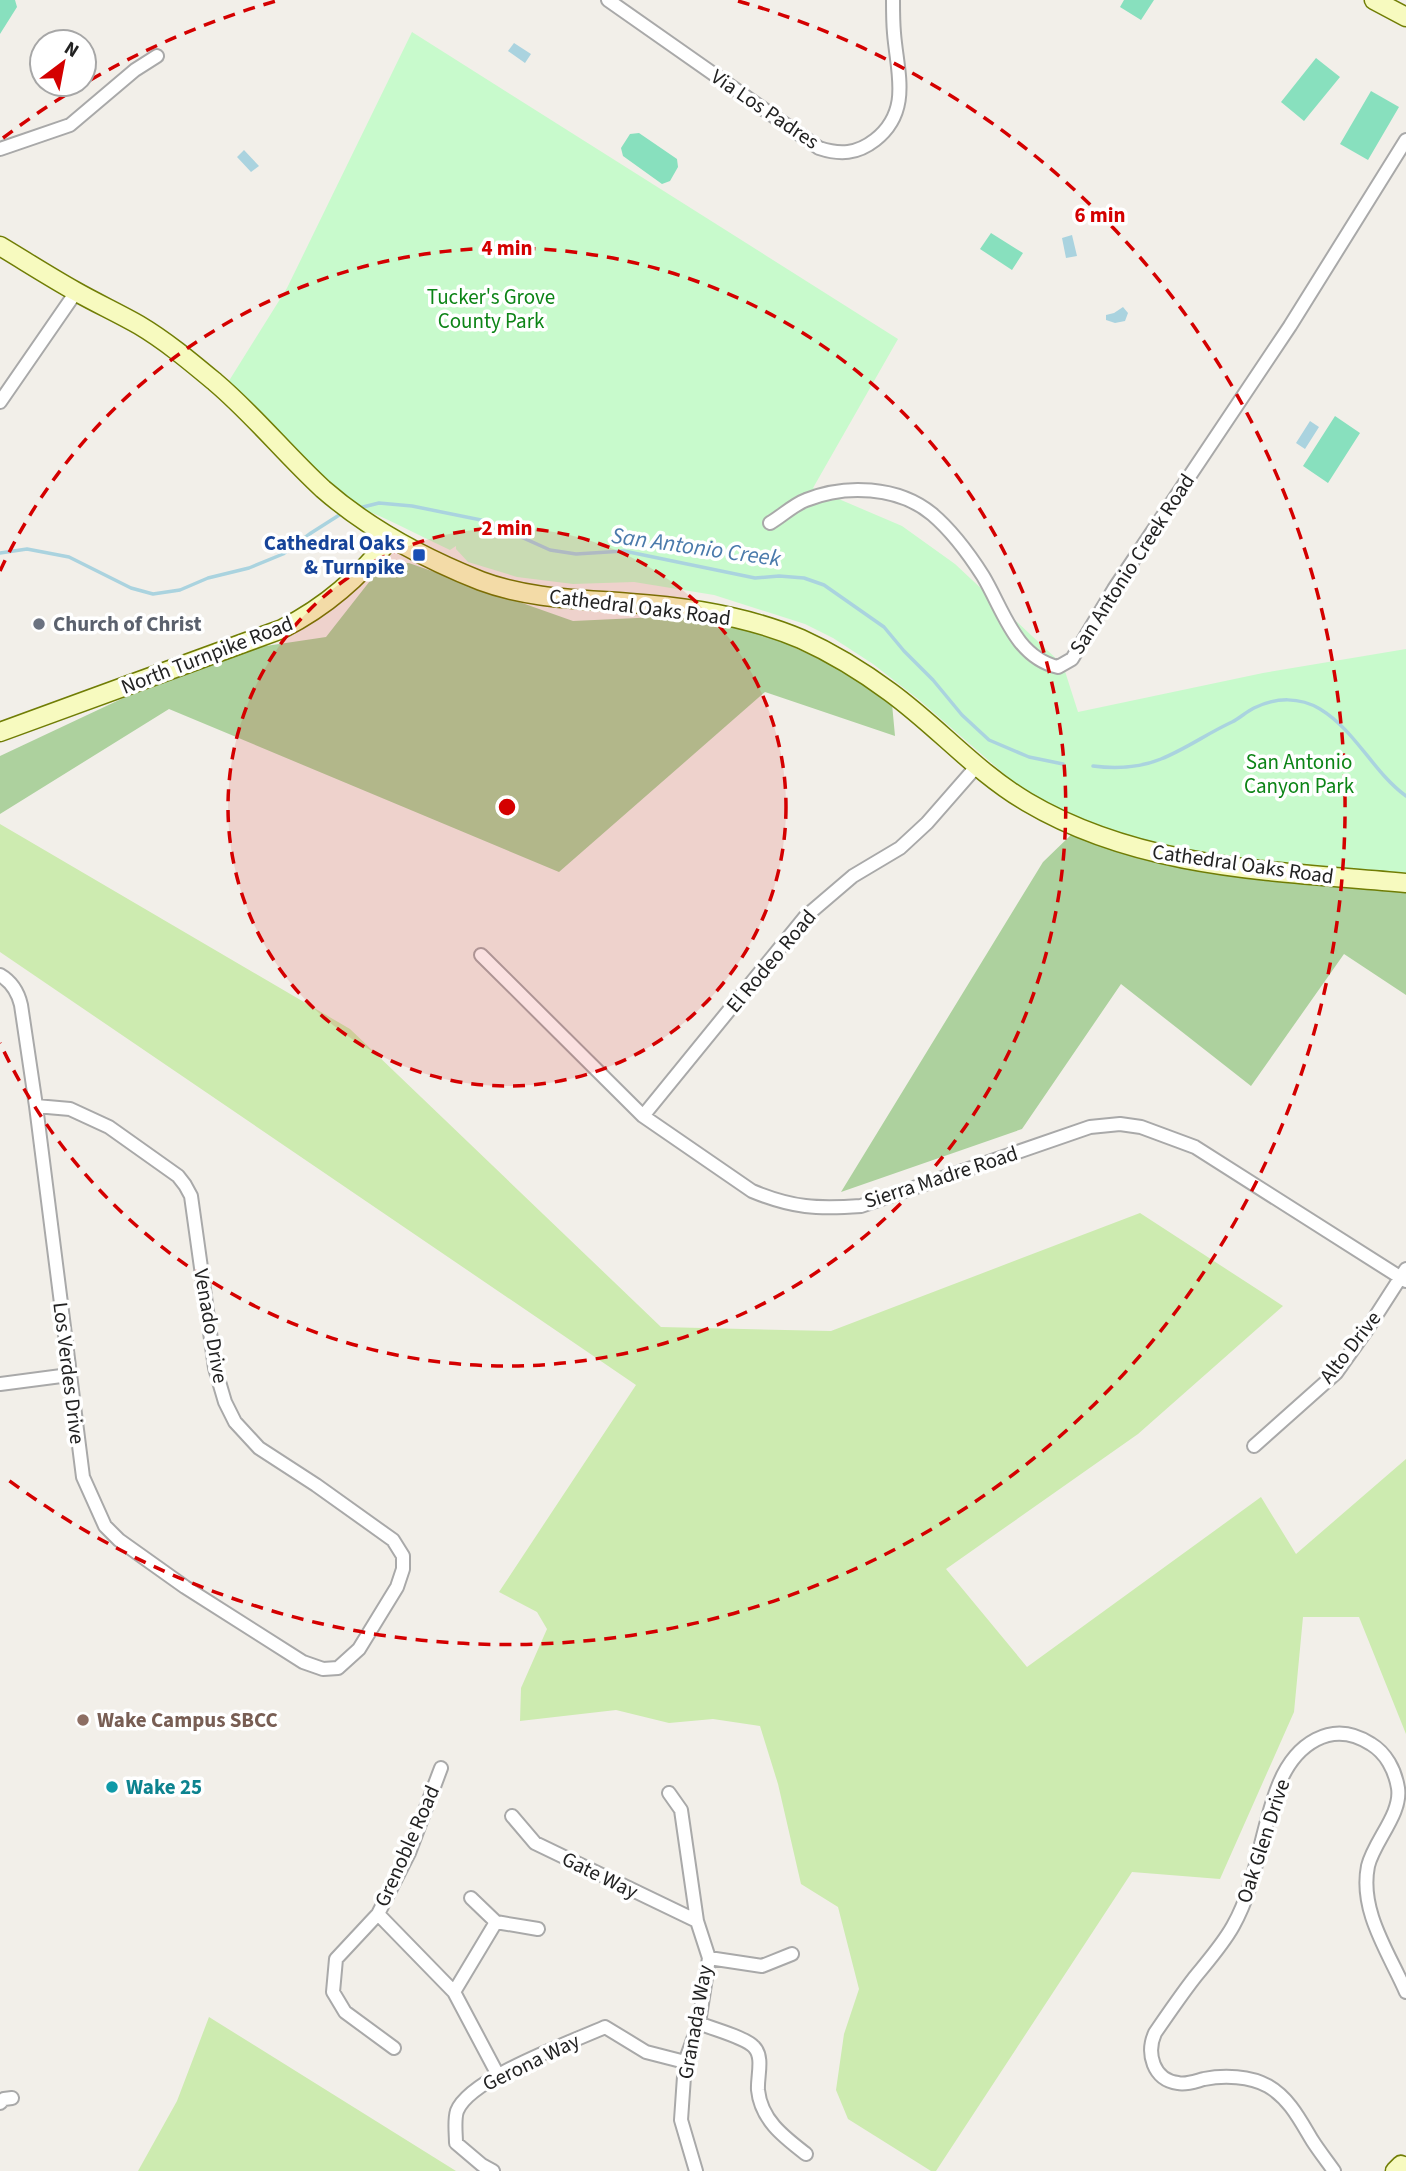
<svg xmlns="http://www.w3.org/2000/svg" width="1406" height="2171" font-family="'Source Sans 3',sans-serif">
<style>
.grass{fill:#cdebb0}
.forest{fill:#add19e}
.park{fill:#c8facc}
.pitch{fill:#88e0be}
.water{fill:#aad3df}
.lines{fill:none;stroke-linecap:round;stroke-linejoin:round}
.stream{stroke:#aad3df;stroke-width:3.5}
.street-casing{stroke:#a9a9a9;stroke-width:16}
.secondary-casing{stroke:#707d05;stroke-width:21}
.street{stroke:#fff;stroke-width:12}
.secondary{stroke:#f7fabf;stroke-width:18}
.ring{fill:none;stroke:#d40000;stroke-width:3.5;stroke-dasharray:12 9}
.transit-dot{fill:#1a4fb4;stroke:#fff;stroke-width:2.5}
.worship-dot{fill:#6b7280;stroke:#fff;stroke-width:2.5}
.education-dot{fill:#8d6e63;stroke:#fff;stroke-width:2.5}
.culture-dot{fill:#0f9aa8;stroke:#fff;stroke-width:2.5}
.labels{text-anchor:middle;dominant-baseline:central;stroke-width:7;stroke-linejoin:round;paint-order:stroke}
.street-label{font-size:21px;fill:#222;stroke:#fff}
.park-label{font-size:21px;fill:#0c8416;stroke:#fff}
.transit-label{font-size:21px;font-weight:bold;fill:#164399;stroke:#fff;text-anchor:end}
.worship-label{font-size:21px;font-weight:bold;fill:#5b616d;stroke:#fff;text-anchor:start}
.education-label{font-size:21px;font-weight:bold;fill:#785e54;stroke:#fff;text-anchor:start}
.culture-label{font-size:21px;font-weight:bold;fill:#0d838f;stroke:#fff;text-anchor:start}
.water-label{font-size:23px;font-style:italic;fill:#4a7aab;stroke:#fff}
.centre{fill:#d40000;stroke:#fff;stroke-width:3.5}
.ring-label{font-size:21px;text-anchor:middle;font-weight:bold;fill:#d40000;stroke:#fff;stroke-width:7;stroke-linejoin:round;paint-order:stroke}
</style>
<rect width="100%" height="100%" fill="#f2efe9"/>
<!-- grass -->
<path class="grass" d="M 0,824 L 350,1029 L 661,1327 L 831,1331 L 1140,1213 L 1283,1306 L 1138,1434 L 946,1569 L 1027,1667 L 1261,1497 L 1296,1554 L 1406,1459 L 1406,1734 L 1359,1617 L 1303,1617 L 1294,1712 L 1220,1879 L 1132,1872 L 936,2171 L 931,2171 L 848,2119 L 836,2090 L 844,2034 L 859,1989 L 838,1907 L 801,1884 L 778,1784 L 760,1726 L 713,1719 L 669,1723 L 616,1710 L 520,1721 L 521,1688 L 547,1629 L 537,1612 L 499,1592 L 636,1385 L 0,952 Z
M 209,2017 L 456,2171 L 138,2171 L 177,2101 Z"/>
<!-- forest -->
<path class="forest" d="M 384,563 L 409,563 L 573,621 L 723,614 L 891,693 L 895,736 L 765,692 L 559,872 L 169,709 L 0,814 L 0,756 L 219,653 L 326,637 Z
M 1074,832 L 1406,889 L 1406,995 L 1344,954 L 1251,1086 L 1121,984 L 1022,1129 L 841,1192 L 1043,862 Z"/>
<!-- park -->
<path class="park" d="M 412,32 L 898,339 L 813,488 L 902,526 L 955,564 L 1063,665 L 1078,712 L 1263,673 L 1406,649 L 1406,889 L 1222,873 L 1025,807 L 1010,779 L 918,699 L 873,664 L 833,638 L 805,624 L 714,595 L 634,582 L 573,584 L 517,577 L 468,562 L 456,549 L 456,546 L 450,550 C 428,540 408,529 386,519 C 372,512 359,509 346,500 L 227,384 L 287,288 Z"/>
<!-- pitch -->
<path class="pitch" d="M 0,0 L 15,0 L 17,7 L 0,34 Z
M 1124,0 L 1154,0 L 1141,20 L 1120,7 Z
M 1316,58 L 1340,77 L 1304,121 L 1281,102 Z
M 1371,91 L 1399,107 L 1368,160 L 1340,144 Z
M 639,133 L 677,159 L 678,167 L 670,181 L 662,184 L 623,156 L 621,148 L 630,134 Z
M 991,233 L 1023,253 L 1012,270 L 980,249 Z
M 1335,416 L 1360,433 L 1328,483 L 1303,466 Z"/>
<!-- water -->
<path class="water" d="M 514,43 L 531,54 L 525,63 L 508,51 Z
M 244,150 L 259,166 L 251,172 L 237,157 Z
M 1072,235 L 1077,256 L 1066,258 L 1062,238 Z
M 1123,307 L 1128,313 L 1125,321 L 1115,323 L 1106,320 L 1106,315 L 1114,313 Z
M 1310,421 L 1319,427 L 1305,449 L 1296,443 Z"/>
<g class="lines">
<!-- stream -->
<path class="stream" d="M 359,508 L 379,503 L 412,506 L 486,521 L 550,550 L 576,554 L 624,551 L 755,578 L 779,576 L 804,578 L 824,585 L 884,627 L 904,651 L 933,680 L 962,715 L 989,740 L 1029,757 L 1063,764
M 0,553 L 27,549 L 69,557 L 131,588 L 153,594 L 180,590 L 208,578 L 249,568 L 283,554 L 311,533 L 344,512
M 1093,766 C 1116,769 1139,768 1161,759 C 1186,749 1208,733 1232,722 C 1240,718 1246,712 1254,708 C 1276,697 1300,697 1320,709 C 1356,731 1373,772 1406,796"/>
<!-- street casing -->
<g class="street-casing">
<path id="street" d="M 608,0 L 819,148 C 840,155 857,154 875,140 C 912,111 897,72 894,33 C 893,22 893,11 893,0
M 0,149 L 70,125 L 135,70 L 157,56
M 0,402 L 76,292
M 770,523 C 782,516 793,505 806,500 C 845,484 898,486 932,514 C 952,531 969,554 983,576 C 1003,609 1015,657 1058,667 L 1072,659 L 1114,589 L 1290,326 L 1406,140
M 481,955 L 643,1116 L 752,1191 C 793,1208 817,1209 861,1206 L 1090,1127 L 1120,1124 L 1141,1127 L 1195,1147 L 1406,1281
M 0,975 C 12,982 18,992 21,1005 L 36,1106 L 83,1477 L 105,1526 L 119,1540 L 185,1587 L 303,1662 L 323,1669 L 338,1668 L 359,1649 L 397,1587 L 403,1569 L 403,1556 L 393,1540 L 316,1485 L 259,1448 L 235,1422 L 225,1402 L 215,1368 L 191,1196 L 185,1185 L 178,1176 L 109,1127 L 70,1109 L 36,1106
M 643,1116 L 805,917 L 853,876 L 900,848 L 927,823 L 976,767
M 0,1384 L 69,1375
M 1254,1446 L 1336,1373 L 1368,1328 L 1406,1269
M 669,1793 L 681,1810 L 697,1921 L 709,1958 L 699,2023 L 685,2062 L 681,2120 L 696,2171
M 512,1816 L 535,1843 L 697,1921
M 471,1898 L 496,1922 L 538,1929
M 378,1914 L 454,1992 L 498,2075
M 709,1958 L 762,1966 L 792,1954
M 454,1992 L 496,1922
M 699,2023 C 712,2029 745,2037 754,2047 C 764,2057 757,2077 758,2090 C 761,2120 784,2137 806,2154
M 394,2048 L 345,2012 L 333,1992 L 336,1959 L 378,1914 L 409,1853 L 441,1768
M 0,2103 L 4,2099 L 12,2098
M 493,2171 L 482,2165 L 456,2143 C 456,2134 454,2120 457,2111 C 470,2078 572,2042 605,2027 L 646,2052 L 685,2062
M 1334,2171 C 1327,2161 1319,2151 1312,2140 C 1300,2120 1289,2098 1268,2086 C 1250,2076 1224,2075 1204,2079 C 1196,2081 1186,2085 1178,2083 C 1153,2080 1146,2053 1155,2033 C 1168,2014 1181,1995 1195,1977 C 1208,1961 1223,1944 1233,1926 C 1258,1882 1260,1830 1279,1784 C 1295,1745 1331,1718 1371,1744 C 1386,1753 1395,1770 1398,1788 C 1402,1814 1374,1841 1368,1866 C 1359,1911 1389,1953 1406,1992"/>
</g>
<!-- secondary casing -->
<g class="secondary-casing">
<path id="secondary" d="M 1374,0 L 1406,17
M 0,246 C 25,261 50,277 75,291 C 96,303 118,313 139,325 C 166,341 191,362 215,382 C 254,415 286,455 323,489 C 370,530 423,558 481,581 C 529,599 580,599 630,603 C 689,607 747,616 801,639 C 832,653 863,672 890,692 C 938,727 976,772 1027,802 C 1142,870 1277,871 1406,883
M 0,732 L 282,629 C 327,606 358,578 390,539
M 1395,2171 L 1401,2165 L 1406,2167"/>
</g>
<!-- street -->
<use href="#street" class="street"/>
<!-- secondary -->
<use href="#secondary" class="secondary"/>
</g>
<!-- distance rings -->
<circle cx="507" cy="807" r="279" fill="#d40000" fill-opacity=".12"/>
<g class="ring">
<circle cx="507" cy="807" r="279"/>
<path d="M0 571A559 559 0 1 1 0 1043"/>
<path d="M3 138A838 838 0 0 1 276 1M738 1A838 838 0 1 1 3 1476"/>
</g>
<!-- markers -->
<rect class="transit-dot" x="412" y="548" width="14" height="14" rx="3.5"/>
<circle class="worship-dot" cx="39" cy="624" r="7"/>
<circle class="education-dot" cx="83" cy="1720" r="7"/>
<circle class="culture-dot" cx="112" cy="1787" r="7"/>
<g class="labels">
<!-- street labels -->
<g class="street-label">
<text transform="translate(765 109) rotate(34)">Via Los Padres</text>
<text transform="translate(1132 564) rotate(-57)">San Antonio Creek Road</text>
<text transform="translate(640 607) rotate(7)">Cathedral Oaks Road</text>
<text transform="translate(207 655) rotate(-21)">North Turnpike Road</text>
<text transform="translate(1243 864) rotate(8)">Cathedral Oaks Road</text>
<text transform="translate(771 961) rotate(-50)">El Rodeo Road</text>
<text transform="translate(941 1177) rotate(-18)">Sierra Madre Road</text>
<text transform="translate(211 1326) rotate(80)">Venado Drive</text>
<text transform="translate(1350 1347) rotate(-52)">Alto Drive</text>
<text transform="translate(69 1373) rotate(83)">Los Verdes Drive</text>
<text transform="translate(1263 1841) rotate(-72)">Oak Glen Drive</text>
<text transform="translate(407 1846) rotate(-66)">Grenoble Road</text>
<text transform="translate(600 1875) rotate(26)">Gate Way</text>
<text transform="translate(695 2022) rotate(-80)">Granada Way</text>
<text transform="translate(531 2062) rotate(-26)">Gerona Way</text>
</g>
<!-- park labels -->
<g class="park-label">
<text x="491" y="297">Tucker's Grove<tspan x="491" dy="24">County Park</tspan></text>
<text x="1299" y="762">San Antonio<tspan x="1299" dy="24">Canyon Park</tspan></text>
</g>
<!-- transit labels -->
<g class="transit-label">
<text x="405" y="543">Cathedral Oaks<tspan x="405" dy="24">&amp; Turnpike</tspan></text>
</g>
<!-- worship labels -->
<g class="worship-label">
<text x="53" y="624">Church of Christ</text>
</g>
<!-- education labels -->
<g class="education-label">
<text x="97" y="1720">Wake Campus SBCC</text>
</g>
<!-- culture labels -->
<g class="culture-label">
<text x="126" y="1787">Wake 25</text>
</g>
<!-- water labels -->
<g class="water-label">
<text transform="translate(696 547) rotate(8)">San Antonio Creek</text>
</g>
</g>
<circle cx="507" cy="807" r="10" class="centre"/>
<g class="ring-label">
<text x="1100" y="222">6 min</text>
<text x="507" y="255">4 min</text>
<text x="507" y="535">2 min</text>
</g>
<!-- north arrow -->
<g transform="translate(63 63) rotate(32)"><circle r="33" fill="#ffffff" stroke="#a7a7a7" stroke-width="2"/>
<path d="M0-5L12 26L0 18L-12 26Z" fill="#d40000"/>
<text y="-10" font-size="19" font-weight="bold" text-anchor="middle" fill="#222222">N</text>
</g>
</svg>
